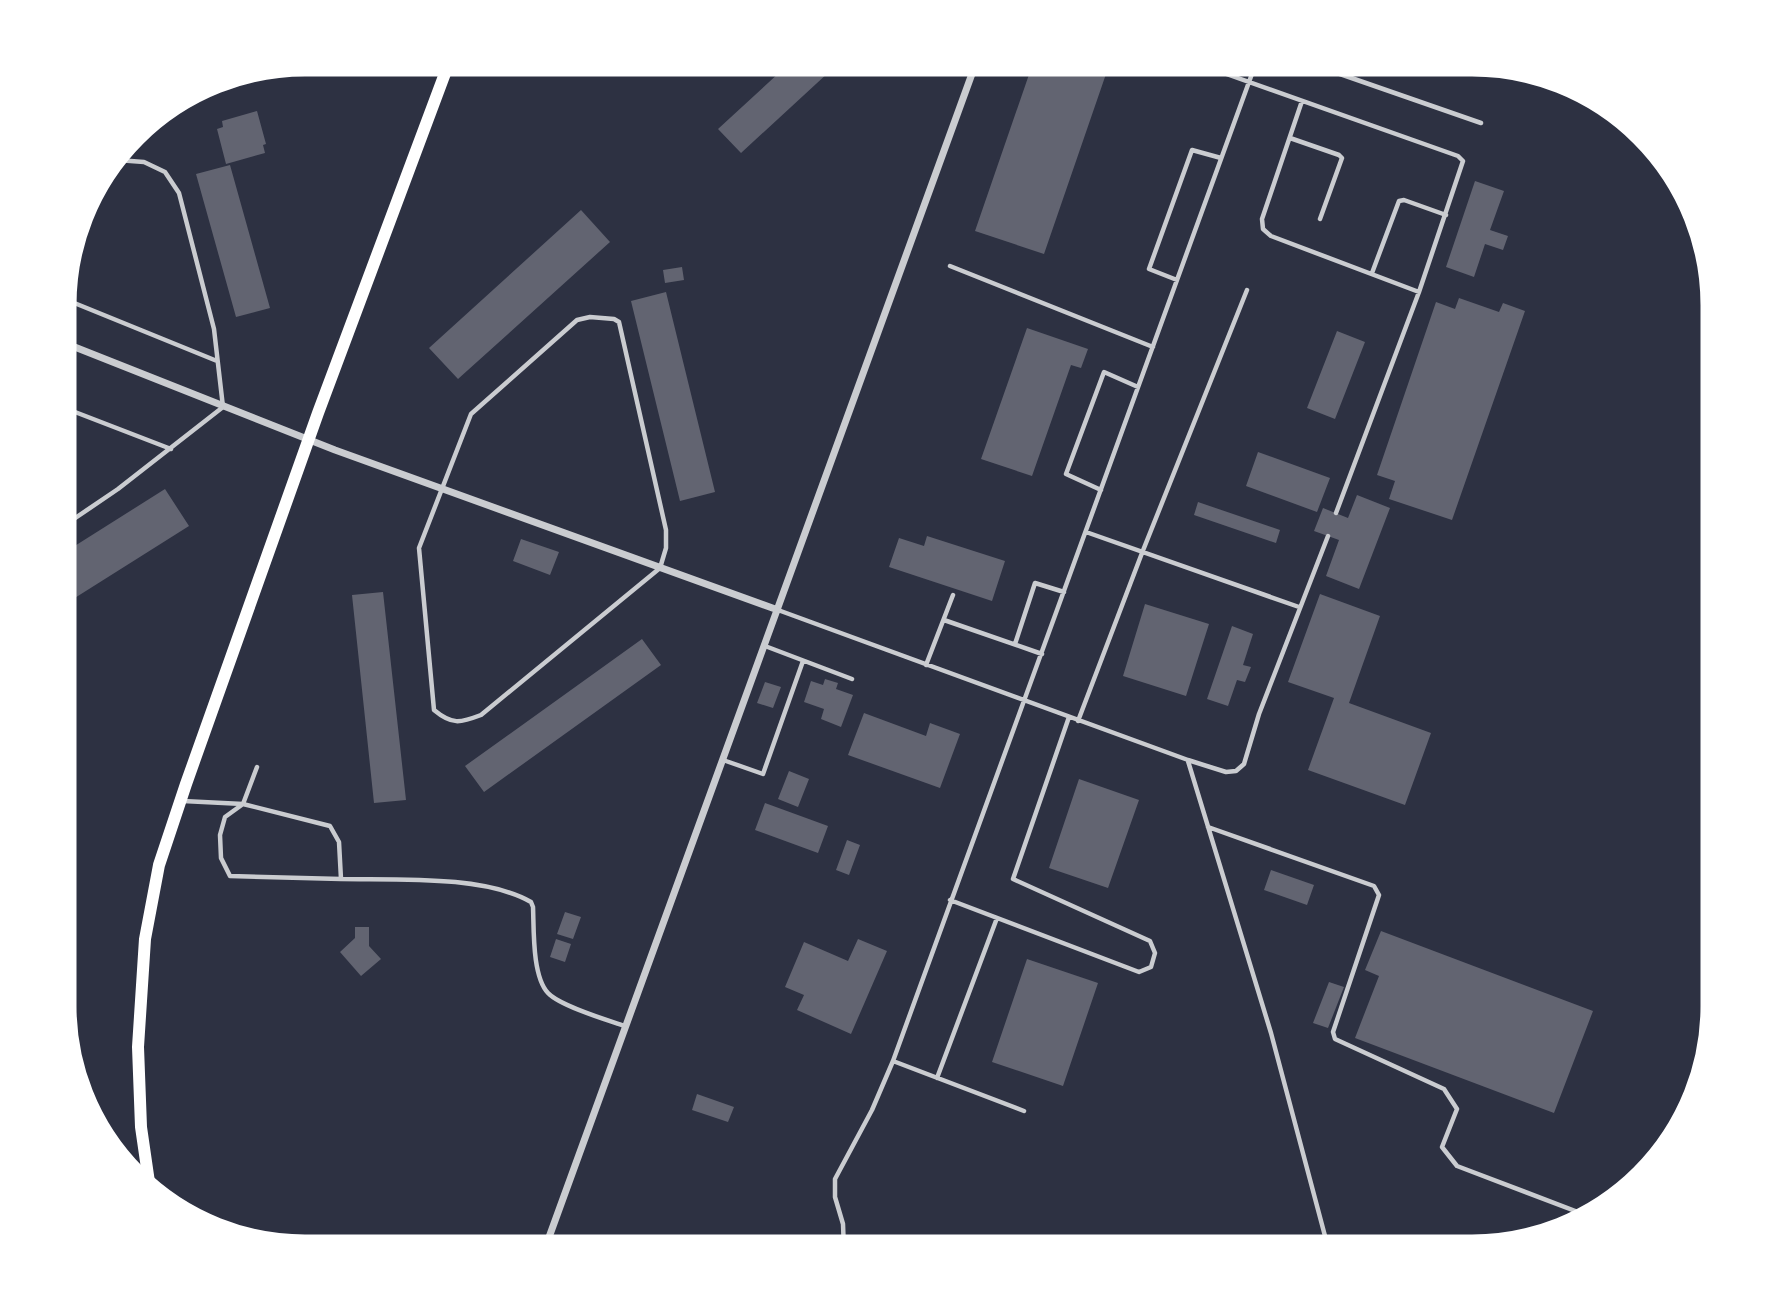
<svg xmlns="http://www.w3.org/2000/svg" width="1777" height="1311" font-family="Inter,sans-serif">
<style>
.building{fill:#626471}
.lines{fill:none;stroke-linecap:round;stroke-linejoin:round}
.service{stroke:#caccd0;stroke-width:4.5}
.minor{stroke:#caccd0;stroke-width:7}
.secondary{stroke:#fff;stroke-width:12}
.rim{fill:none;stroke:#fff;stroke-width:9}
</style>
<rect width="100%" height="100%" fill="#2d3142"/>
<!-- building -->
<path class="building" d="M 793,60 L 842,60 L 741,153 L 718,129 Z
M 1034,60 L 1064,60 L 1106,74 L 1044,254 L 975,231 Z
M 257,111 L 266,144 L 263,145 L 265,153 L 226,164 L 217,129 L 223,127 L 222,121 Z
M 230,165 L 270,308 L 236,317 L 196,174 Z
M 1475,181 L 1504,191 L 1490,230 L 1508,236 L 1503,250 L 1485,244 L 1474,277 L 1446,267 Z
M 581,210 L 610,242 L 458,379 L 429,348 Z
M 682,267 L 684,280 L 665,283 L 663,270 Z
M 666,292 L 715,492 L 680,501 L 631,301 Z
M 1459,298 L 1499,312 L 1503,303 L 1525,311 L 1452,520 L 1389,499 L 1395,481 L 1377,475 L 1436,302 L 1455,309 Z
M 1027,328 L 1088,349 L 1081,368 L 1071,365 L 1032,476 L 981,459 Z
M 1337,331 L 1365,342 L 1335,419 L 1307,408 Z
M 1258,452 L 1330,478 L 1317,512 L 1246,486 Z
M 165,489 L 189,526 L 70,601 L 62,588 L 62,554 Z
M 1357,495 L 1390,508 L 1359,589 L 1326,576 L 1339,540 L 1314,531 L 1323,508 L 1348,518 Z
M 1198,502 L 1280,530 L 1276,543 L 1194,515 Z
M 927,536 L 1005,561 L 992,601 L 889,567 L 899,538 L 924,546 Z
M 521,539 L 559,552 L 550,575 L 513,561 Z
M 383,592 L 406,800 L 374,803 L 352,595 Z
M 1320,594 L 1380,616 L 1349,703 L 1431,733 L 1405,805 L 1308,770 L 1334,698 L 1288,682 Z
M 1145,604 L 1209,624 L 1186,696 L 1123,676 Z
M 1232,626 L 1253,634 L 1243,665 L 1251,667 L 1245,682 L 1237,680 L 1228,706 L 1207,699 Z
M 642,639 L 661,665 L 484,792 L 465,766 Z
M 825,679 L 838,683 L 836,689 L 853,695 L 841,727 L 821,719 L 824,709 L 804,702 L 811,681 L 823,685 Z
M 765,682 L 781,687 L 773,708 L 757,703 Z
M 864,713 L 926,736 L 930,723 L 960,734 L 940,788 L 848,755 Z
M 789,771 L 809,779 L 798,807 L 778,799 Z
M 1079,779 L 1139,800 L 1108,888 L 1049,868 Z
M 765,803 L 828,826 L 818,853 L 755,830 Z
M 847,840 L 860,845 L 849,875 L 836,870 Z
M 1271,870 L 1314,885 L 1307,905 L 1264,890 Z
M 565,912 L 581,917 L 573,939 L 557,934 Z
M 355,927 L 369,927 L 369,946 L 381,959 L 361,976 L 340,952 L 355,938 Z
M 1381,931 L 1593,1011 L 1554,1113 L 1355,1038 L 1379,976 L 1365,970 Z
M 556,939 L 571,944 L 565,962 L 550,957 Z
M 858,939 L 887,951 L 851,1034 L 797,1010 L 804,995 L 785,987 L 804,942 L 848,961 Z
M 1027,959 L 1098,983 L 1063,1086 L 992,1062 Z
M 1329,982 L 1344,987 L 1328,1028 L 1313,1023 Z
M 697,1094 L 734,1107 L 728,1122 L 692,1110 Z"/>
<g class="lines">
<!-- service -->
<path class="service" d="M 1187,60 L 1458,156 L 1463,161 L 1419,292 L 1336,513
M 1314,60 L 1317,66 L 1481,123
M 1302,101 L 1262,219 L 1263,229 L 1271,236 L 1419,292
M 1290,138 L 1339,155 L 1342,158 L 1320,219
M 950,266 L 1153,347
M 1372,273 L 1399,201 L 1404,200 L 1446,215
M 1177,280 L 1149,269 L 1192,150 L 1221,158
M 62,298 L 217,361
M 590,317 L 614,319 L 619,322 L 666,530 L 666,548 L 660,568 L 481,715 C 460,723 452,725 434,710 L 419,548 L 471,414 L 577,320 Z
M 62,407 L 171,449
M 1101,490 L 1066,474 L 1104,372 L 1138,387
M 62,527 L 118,489 L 223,407 L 214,329 L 179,193 L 165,172 L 144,162 L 117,160 L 112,162
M 1086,532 L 1299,607
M 778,610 L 1188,760 L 1226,772 L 1236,771 L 1244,764 L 1259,714 L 1328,536
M 944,620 L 1042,654
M 1015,644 L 1035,583 L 1064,592
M 765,646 L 852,679
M 926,665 L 953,595
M 1078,721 L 1142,553 L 1247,290
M 723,760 L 763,774 L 803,661
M 1188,761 L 1271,1033 L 1329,1251
M 183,801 L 243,804 L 330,826 L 339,842 L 341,879 L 230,876 L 221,858 L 220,835 L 225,817 L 243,804 L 257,767
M 1208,827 L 1374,886 L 1379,895 L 1333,1032 L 1335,1039 L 1444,1089 L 1457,1109 L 1442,1147 L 1457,1166 L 1591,1217
M 341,879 C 396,880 484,875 531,902 L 533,907 C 534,929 532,976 548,993 C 560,1006 607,1020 625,1026
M 950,900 L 1139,972 L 1151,967 L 1155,953 L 1150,941 L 1013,879 L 1069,717
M 893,1061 L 1024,1111
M 937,1078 L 997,918
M 844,1251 L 843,1224 L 835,1197 L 835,1179 L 872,1110 L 893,1061 L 1257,60"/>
<!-- minor -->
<path class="minor" d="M 62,342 L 335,450 L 778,610
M 544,1251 L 977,60"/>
<!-- secondary -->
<path class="secondary" d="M 151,1196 L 141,1127 L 138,1047 L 145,939 L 159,865 L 186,784 L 318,413 L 450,60"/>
</g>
<!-- crop -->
<path d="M0 0H1777V1311H0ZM305 72H1472A233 233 0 0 1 1705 305V1006A233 233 0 0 1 1472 1239H305A233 233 0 0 1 72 1006V305A233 233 0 0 1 305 72Z" fill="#fff" fill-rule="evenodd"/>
<path class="rim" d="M305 72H1472A233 233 0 0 1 1705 305V1006A233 233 0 0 1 1472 1239H305A233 233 0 0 1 72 1006V305A233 233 0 0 1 305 72Z"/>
</svg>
